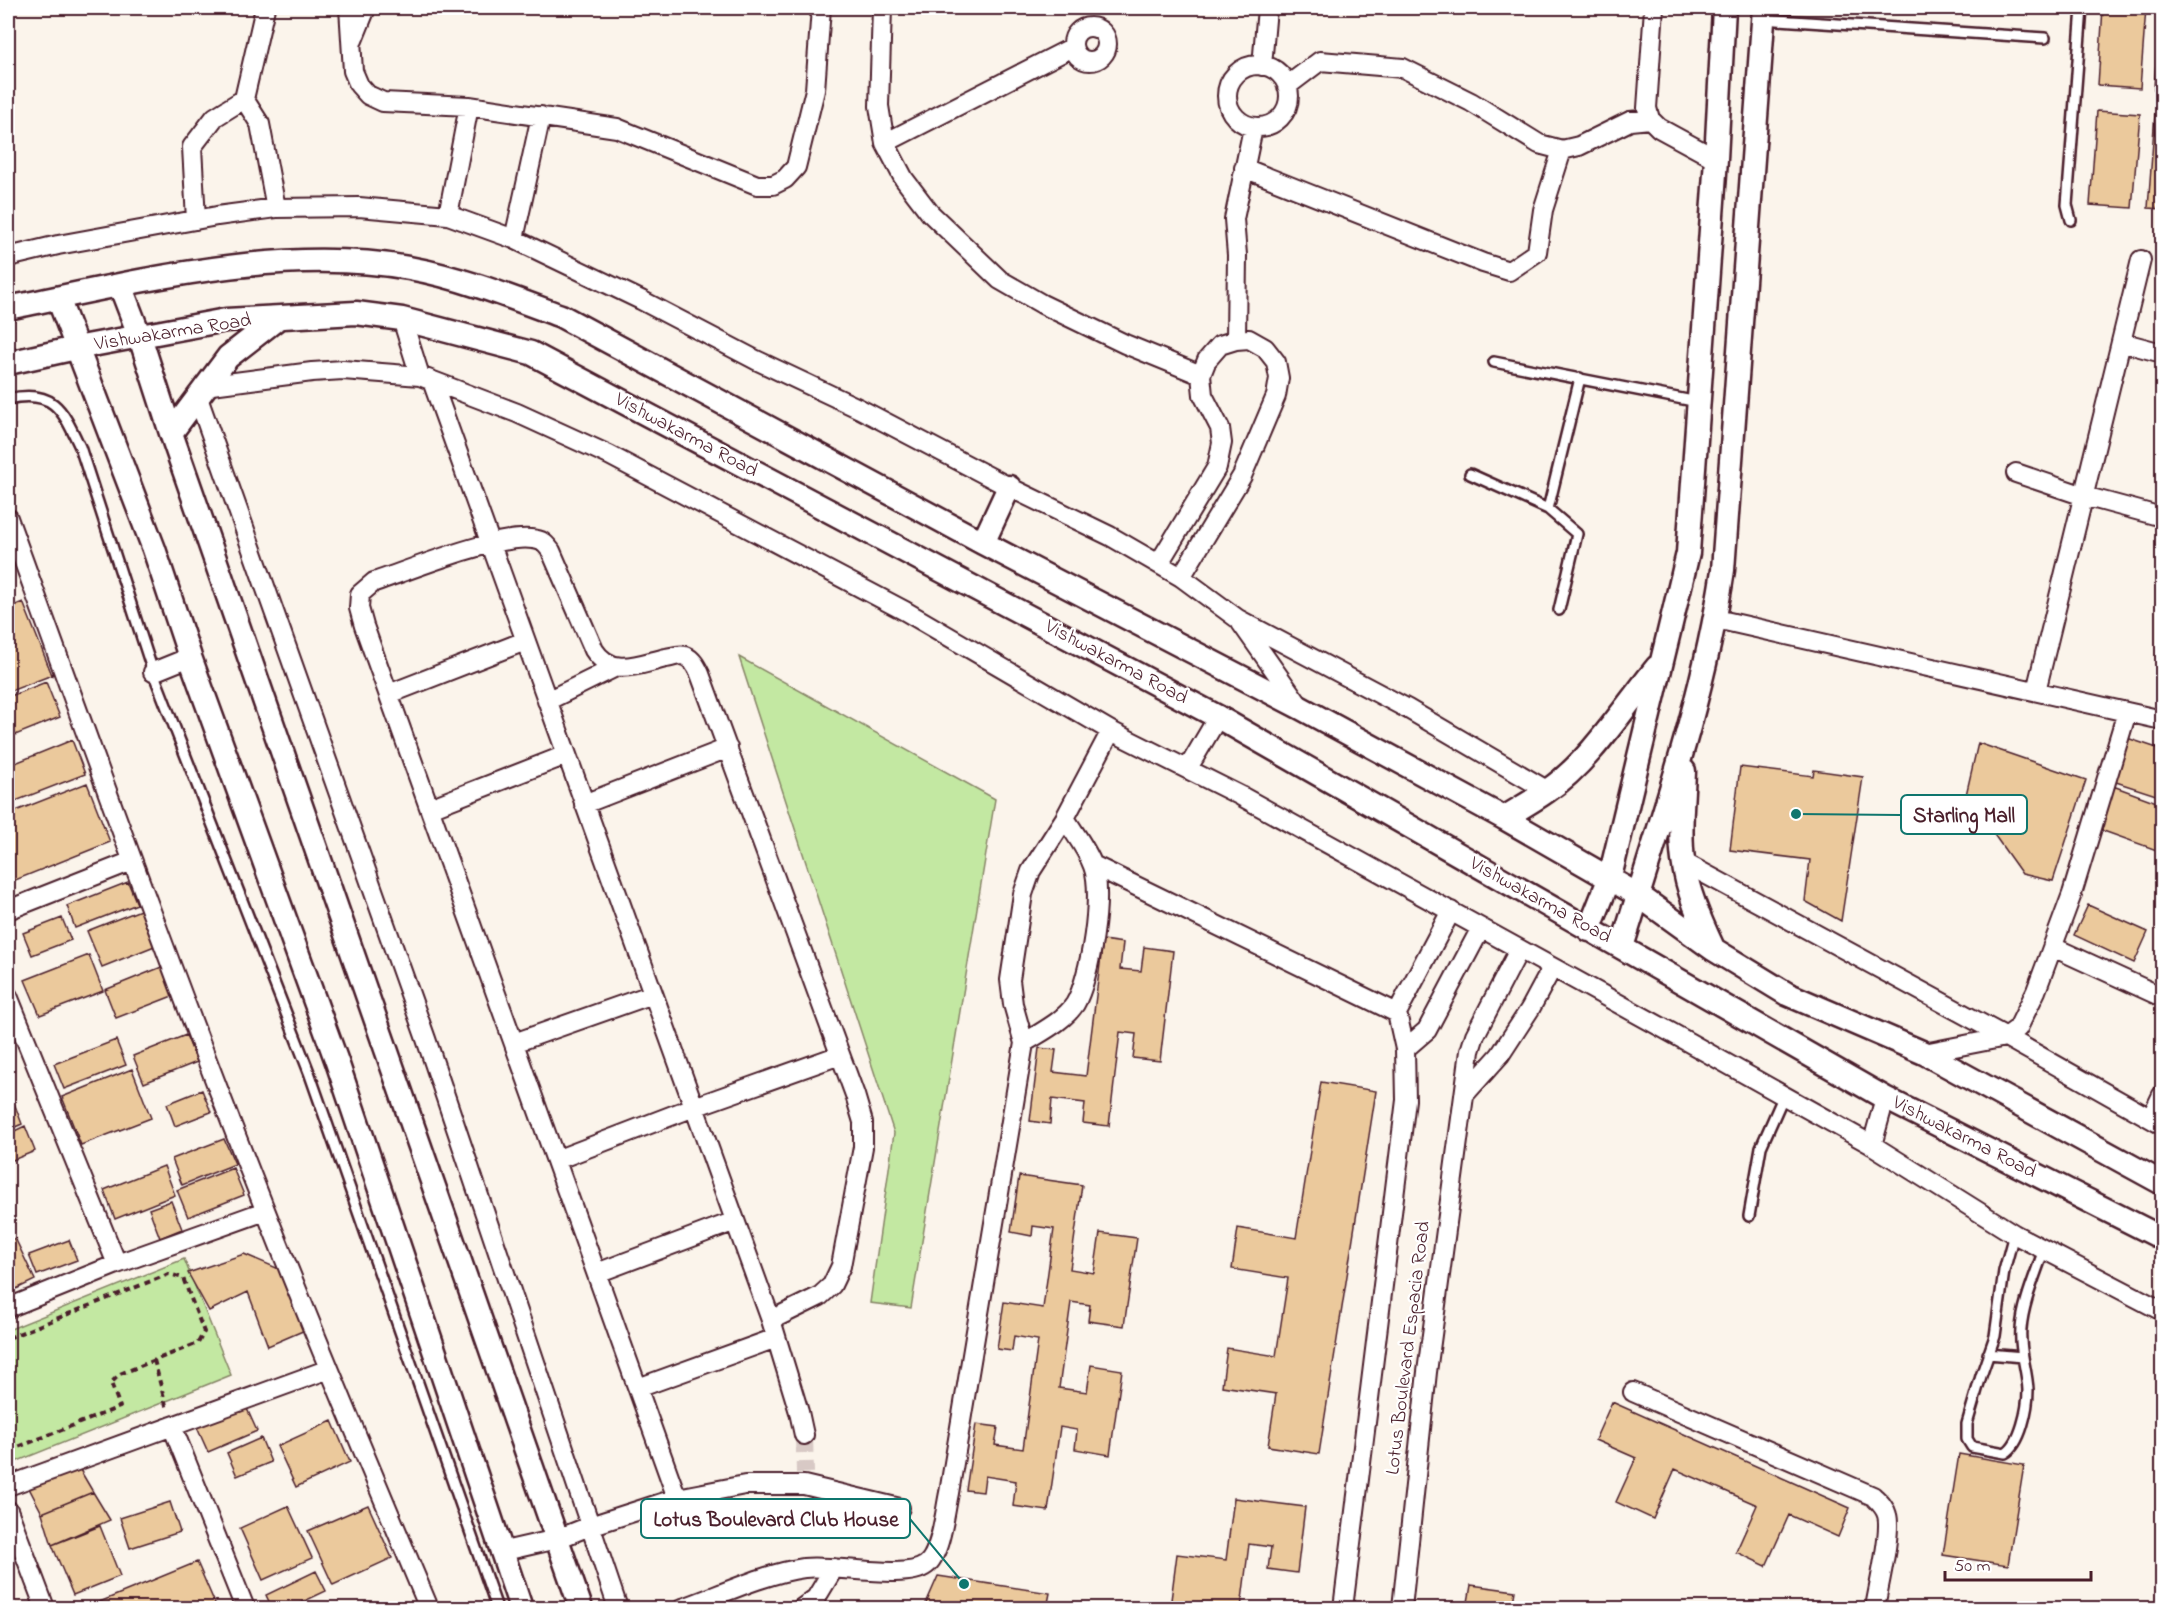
<svg xmlns="http://www.w3.org/2000/svg" width="2170" height="1616" font-family="'Indie Flower',sans-serif">
<style>
.green{fill:#c3e8a2;stroke:#868466;stroke-width:1.5}
.building{fill:#ebc99c;stroke:#4a1f2b;stroke-width:1.5}
.lines{fill:none;stroke-linecap:round;stroke-linejoin:round}
.minor-tunnel{stroke:#d8c9c5;stroke-width:18;stroke-dasharray:18 9;stroke-linecap:butt}
.service-casing{stroke:#4a1f2b;stroke-width:14}
.minor-casing{stroke:#4a1f2b;stroke-width:22}
.tertiary-casing{stroke:#4a1f2b;stroke-width:27}
.path{stroke:#4a1f2b;stroke-width:4;stroke-dasharray:6 4.5;stroke-linecap:butt}
.service{stroke:#fff;stroke-width:9}
.minor{stroke:#fff;stroke-width:18}
.tertiary{stroke:#fff;stroke-width:22}
.labels{text-anchor:middle;dominant-baseline:central;stroke-width:4.5;stroke-linejoin:round;paint-order:stroke}
.street-label{font-size:20px;fill:#4a1f2b;stroke:#fff}
.leader{fill:none;stroke:#0f766e;stroke-width:2}
.callout-dot{fill:#0f766e;stroke:#fff;stroke-width:2}
.callout{fill:#fff;stroke:#0f766e;stroke-width:2}
.callout-label{font-size:21px;text-anchor:middle;font-weight:bold;fill:#4a1f2b}
</style>
<rect width="100%" height="100%" fill="#fbf4eb"/>
<filter id="ink" filterUnits="userSpaceOnUse"><feTurbulence type="fractalNoise" baseFrequency=".0167" numOctaves="2"/><feDisplacementMap in="SourceGraphic" scale="12" xChannelSelector="R" yChannelSelector="G"/><feConvolveMatrix kernelMatrix="1 2 1 2 8 2 1 2 1" color-interpolation-filters="sRGB"/></filter>
<g filter="url(#ink)">
<!-- green -->
<path class="green" d="M 739,657 L 995,799 L 911,1308 L 870,1303 L 894,1133 Z
M 184,1259 L 231,1375 L 8,1465 L 8,1330 Z"/>
<!-- building -->
<path class="building" d="M 2103,8 L 2146,8 L 2140,88 L 2098,85 Z
M 2160,8 L 2162,8 L 2162,90 L 2154,89 Z
M 2097,111 L 2140,114 L 2132,208 L 2090,205 Z
M 2155,114 L 2162,115 L 2162,209 L 2148,208 Z
M 23,602 L 52,675 L 8,692 L 8,608 Z
M 46,682 L 60,717 L 8,738 L 8,697 Z
M 2127,738 L 2160,749 L 2162,742 L 2162,797 L 2113,781 Z
M 72,740 L 85,774 L 8,804 L 8,766 Z
M 1978,743 L 2086,780 L 2053,881 L 2022,874 L 1966,795 Z
M 1740,767 L 1813,776 L 1814,770 L 1863,777 L 1841,921 L 1805,901 L 1810,860 L 1730,850 Z
M 87,783 L 110,842 L 8,883 L 8,814 Z
M 2113,786 L 2162,804 L 2162,852 L 2098,829 Z
M 128,882 L 137,904 L 75,928 L 67,906 Z
M 2088,905 L 2148,932 L 2134,963 L 2074,935 Z
M 143,909 L 157,945 L 102,967 L 87,931 Z
M 62,918 L 71,940 L 32,955 L 23,933 Z
M 1103,940 L 1123,943 L 1120,969 L 1141,971 L 1144,947 L 1173,951 L 1160,1061 L 1133,1058 L 1136,1034 L 1120,1032 L 1109,1126 L 1083,1123 L 1085,1103 L 1052,1099 L 1050,1124 L 1030,1121 L 1039,1048 L 1056,1050 L 1053,1072 L 1086,1076 Z
M 89,955 L 103,991 L 40,1015 L 25,980 Z
M 164,966 L 175,995 L 116,1018 L 105,990 Z
M 186,1035 L 197,1062 L 144,1083 L 133,1056 Z
M 116,1040 L 126,1065 L 64,1089 L 54,1064 Z
M 132,1069 L 151,1118 L 81,1145 L 62,1097 Z
M 1321,1082 L 1376,1091 L 1319,1454 L 1268,1446 L 1276,1394 L 1222,1386 L 1227,1348 L 1276,1356 L 1288,1278 L 1232,1269 L 1238,1228 L 1296,1238 Z
M 8,1087 L 22,1124 L 8,1130 Z
M 202,1090 L 211,1112 L 175,1126 L 167,1104 Z
M 25,1126 L 35,1151 L 8,1162 L 8,1134 Z
M 224,1139 L 235,1164 L 182,1185 L 172,1159 Z
M 164,1166 L 175,1195 L 115,1219 L 104,1190 Z
M 233,1168 L 244,1195 L 188,1217 L 177,1190 Z
M 1019,1176 L 1082,1185 L 1070,1269 L 1094,1273 L 1100,1233 L 1137,1238 L 1124,1326 L 1088,1321 L 1090,1305 L 1071,1302 L 1059,1388 L 1087,1392 L 1091,1365 L 1122,1370 L 1110,1455 L 1075,1449 L 1077,1430 L 1060,1427 L 1048,1511 L 1013,1506 L 1016,1481 L 985,1476 L 983,1492 L 966,1490 L 976,1424 L 998,1427 L 995,1445 L 1023,1449 L 1038,1340 L 1014,1336 L 1012,1351 L 997,1349 L 1004,1302 L 1043,1308 L 1054,1229 L 1033,1226 L 1032,1236 L 1011,1232 Z
M 171,1201 L 182,1229 L 160,1238 L 149,1209 Z
M 15,1238 L 35,1280 L 8,1293 L 8,1242 Z
M 69,1240 L 77,1260 L 37,1275 L 29,1255 Z
M 244,1254 L 279,1269 L 305,1330 L 268,1346 L 248,1292 L 209,1311 L 188,1273 Z
M 244,1402 L 257,1431 L 208,1452 L 195,1423 Z
M 1612,1402 L 1850,1508 L 1838,1537 L 1789,1515 L 1766,1566 L 1736,1552 L 1757,1505 L 1675,1469 L 1653,1519 L 1616,1502 L 1636,1458 L 1595,1440 Z
M 332,1421 L 350,1462 L 296,1487 L 277,1446 Z
M 261,1438 L 271,1462 L 237,1476 L 227,1453 Z
M 1959,1454 L 2024,1465 L 2008,1565 L 1943,1555 Z
M 76,1463 L 93,1492 L 42,1513 L 28,1486 Z
M 93,1492 L 110,1520 L 52,1545 L 42,1513 Z
M 1234,1498 L 1305,1507 L 1297,1573 L 1268,1569 L 1271,1547 L 1249,1544 L 1241,1608 L 1170,1608 L 1177,1554 L 1226,1560 Z
M 170,1502 L 180,1532 L 130,1548 L 120,1518 Z
M 368,1505 L 392,1558 L 333,1585 L 308,1531 Z
M 288,1506 L 312,1558 L 263,1580 L 240,1528 Z
M 100,1526 L 120,1576 L 73,1595 L 52,1545 Z
M 197,1562 L 217,1608 L 85,1608 Z
M 316,1571 L 326,1591 L 290,1608 L 272,1608 L 266,1595 Z
M 938,1576 L 1050,1593 L 1047,1608 L 924,1608 Z
M 1471,1585 L 1515,1591 L 1512,1608 L 1467,1608 Z"/>
<g class="lines">
<!-- minor-tunnel -->
<path class="minor-tunnel" d="M 804,1435 L 805,1473"/>
<!-- service casing -->
<g class="service-casing">
<path id="service" d="M 1763,19 L 2045,38
M 2071,220 L 2067,205 L 2082,8
M 1494,362 L 1698,402
M 8,399 C 54,389 62,409 80,447 L 153,672 L 309,1072 L 497,1608
M 1470,474 L 1548,509
M 1559,610 L 1577,534 L 1548,509 L 1580,378
M 1749,1216 L 1761,1147 L 1784,1095
M 2014,1234 L 2004,1271 L 1995,1336 L 1981,1376 L 1967,1424 L 1967,1439 L 1972,1447 L 2005,1453 C 2021,1444 2028,1408 2028,1390 C 2027,1369 2019,1350 2021,1329 C 2023,1302 2036,1274 2044,1249
M 1988,1354 L 2023,1357"/>
</g>
<!-- minor casing -->
<g class="minor-casing">
<path id="minor" d="M 349,8 L 353,71 L 359,85 L 368,95 L 383,102 L 469,106 L 617,128 L 757,185 L 773,185 L 785,179 L 796,167 L 815,90 L 821,8
M 882,8 L 879,106 L 885,143 L 904,179 L 930,213 L 1000,280 L 1042,304 L 1125,344 L 1201,375
M 1654,8 L 1647,108 L 1650,119 L 1659,128 L 1716,159
M1073 44a17 17 0 1 1 34 0a17 17 0 1 1-34 0Z
M 353,40 L 366,8
M1227 96a31 31 0 1 1 62 0a31 31 0 1 1-62 0Z
M 1262,66 L 1267,8
M 1287,86 L 1320,61 L 1403,68 L 1471,102 L 1539,144 L 1562,150 L 1579,146 L 1630,121 L 1650,119
M 244,99 L 260,124 L 276,208
M 885,143 L 1073,47
M 1244,168 L 1483,263 L 1509,271 L 1537,252 L 1543,210 L 1562,150
M 448,215 L 469,106
M 196,220 L 192,147 L 215,117 L 244,99 L 265,8
M 514,239 L 541,116
M 8,257 L 58,245 L 217,216 L 276,208 L 359,207 L 448,215 L 514,239 L 641,300 L 756,360 L 860,409 L 1009,487 L 1110,536 L 1181,577 L 1238,619 L 1408,709 L 1548,791
M 402,319 L 420,376
M 1236,340 L 1237,255 L 1234,219 L 1253,128
M 2121,342 L 2162,353
M 432,381 L 771,1320 L 799,1412 L 804,1435
M 204,386 L 312,372 L 343,370 L 420,376 L 517,413 L 609,455 L 905,611 L 1111,731
M 197,395 L 426,1039 L 618,1608
M 2016,473 L 2084,496 L 2162,517
M 8,518 C 92,750 175,982 266,1212 C 318,1345 374,1477 429,1608
M 1159,563 L 1217,467 L 1222,443 L 1220,428 L 1203,395 L 1201,375 L 1207,360 L 1220,345 L 1236,340 L 1249,339 L 1265,348 L 1276,362 L 1279,378 L 1276,396 L 1242,476 L 1181,577
M 1716,619 L 2162,720
M 1241,623 L 1301,708
M 153,672 L 190,657
M 2036,691 L 2141,260
M 389,694 L 525,641
M 547,701 L 616,667
M 1188,768 L 1218,717
M 584,804 L 728,748
M 430,808 L 566,755
M 1683,862 L 2006,1037 L 2162,1125
M 1093,865 L 1397,1013
M 8,910 L 132,861
M 2053,947 L 2162,997
M 8,996 L 117,1264
M 514,1043 L 653,994
M 1024,1043 C 1041,1032 1064,1021 1075,1004 C 1090,979 1104,893 1093,866 C 1087,849 1074,833 1065,818
M 1405,1049 L 1427,1030 L 1481,928
M 1924,1053 L 2006,1037 L 2018,1028 L 2036,991 L 2072,894 L 2127,712
M 1465,1094 L 1500,1055 L 1530,1009 L 1552,968
M 2151,1118 L 2162,1095
M 1872,1145 L 1885,1098
M 556,1160 L 694,1107 L 840,1055
M 597,1273 L 735,1221
M 8,1308 L 117,1264 L 265,1211
M 638,1388 L 776,1338
M 1633,1392 L 1873,1496 C 1879,1502 1885,1507 1887,1515 C 1892,1532 1878,1588 1875,1608
M 172,1426 L 245,1608
M 8,1486 L 329,1369
M 677,1498 L 364,626 L 359,608 L 360,594 L 374,582 C 408,571 509,528 541,541 C 545,543 548,547 551,551 L 594,650 C 612,678 639,664 666,658 C 672,657 680,654 685,656 C 693,659 697,668 700,674 L 855,1095 L 863,1122 L 863,1147 L 841,1266 L 832,1285 L 820,1296 L 771,1320
M 8,1510 L 45,1608
M 500,1552 L 557,1539 L 590,1526 L 677,1498 L 745,1485 L 804,1485 L 900,1508
M 683,1608 C 720,1595 766,1573 804,1568 C 834,1564 905,1581 926,1565 C 941,1554 945,1511 949,1493 L 1024,1043 L 1013,1004 L 1010,980 L 1023,894 L 1031,871 L 1065,818 L 1111,731 L 1241,796 L 1672,1033 L 1872,1145 L 2014,1234 L 2162,1311
M 802,1608 L 816,1598 L 834,1568
M 1343,1608 L 1406,1100 L 1405,1049 L 1397,1013 L 1451,911
M 1402,1608 L 1427,1372 L 1470,1051 L 1475,1035 L 1519,950"/>
</g>
<!-- tertiary casing -->
<g class="tertiary-casing">
<path id="tertiary" d="M 120,285 L 140,337 L 171,433 L 581,1608
M 58,298 L 154,549 L 190,657 L 337,1062 L 521,1608
M 8,308 C 135,282 279,245 409,268 C 460,277 513,298 561,316 L 983,543 L 1301,708 L 1504,818 L 1638,895 L 1713,949 L 1787,994 L 1924,1053 L 2162,1183
M 8,363 L 76,348 L 226,320 L 356,313 L 402,319 L 531,353 L 1218,717 L 1885,1098 L 2162,1238
M 171,433 L 228,357 L 278,318
M 983,543 L 1009,487
M 1684,771 C 1683,800 1679,830 1683,860 C 1687,891 1700,920 1713,948
M 1504,818 C 1518,809 1533,801 1547,791 C 1589,763 1625,706 1657,667
M 1589,930 L 1610,877 L 1688,553 L 1716,159 L 1724,8
M 1622,947 C 1660,823 1704,698 1723,570 L 1764,8"/>
</g>
<!-- path -->
<path class="path" d="M 8,1338 L 169,1274 L 183,1278 L 204,1332 L 198,1343 L 120,1374 L 111,1383 L 120,1407 L 8,1451
M 154,1360 L 167,1409"/>
<!-- service -->
<use href="#service" class="service"/>
<!-- minor -->
<use href="#minor" class="minor"/>
<!-- tertiary -->
<use href="#tertiary" class="tertiary"/>
</g>
</g>
<g class="labels">
<!-- street labels -->
<g class="street-label">
<text transform="translate(173 333) rotate(-9)">Vishwakarma Road</text>
<text transform="translate(686 436) rotate(28)">Vishwakarma Road</text>
<text transform="translate(1116 663) rotate(28)">Vishwakarma Road</text>
<text transform="translate(1540 901) rotate(29)">Vishwakarma Road</text>
<text transform="translate(1964 1138) rotate(27)">Vishwakarma Road</text>
<text transform="translate(1409 1348) rotate(-83)">Lotus Boulevard Espacia Road</text>
</g>
</g>
<!-- callouts -->
<path class="leader" d="M1796 814L1901 815M964 1584L910 1519"/>
<g class="callout-dot">
<circle cx="1796" cy="814" r="6"/>
<circle cx="964" cy="1584" r="6"/>
</g>
<g class="callout">
<rect x="1901" y="795" width="126" height="39" rx="6"/>
<rect x="641" y="1499" width="269" height="39" rx="6"/>
</g>
<g class="callout-label">
<text x="1964" y="822">Starling Mall</text>
<text x="776" y="1526">Lotus Boulevard Club House</text>
</g>
<!-- margin -->
<rect width="2170" height="1616" fill="none" stroke="#fff" stroke-width="30"/>
<rect x="15" y="15" width="2140" height="1586" fill="none" stroke="#4a1f2b" stroke-width="2" filter="url(#ink)"/>
<!-- scale -->
<path d="M1945 1571v9h146v-9" fill="none" stroke="#4a1f2b" stroke-width="3"/>
<text x="1954" y="1571" font-size="18" fill="#4a1f2b" stroke="#ffffff" stroke-width="4.5" paint-order="stroke">50 m</text>
</svg>
